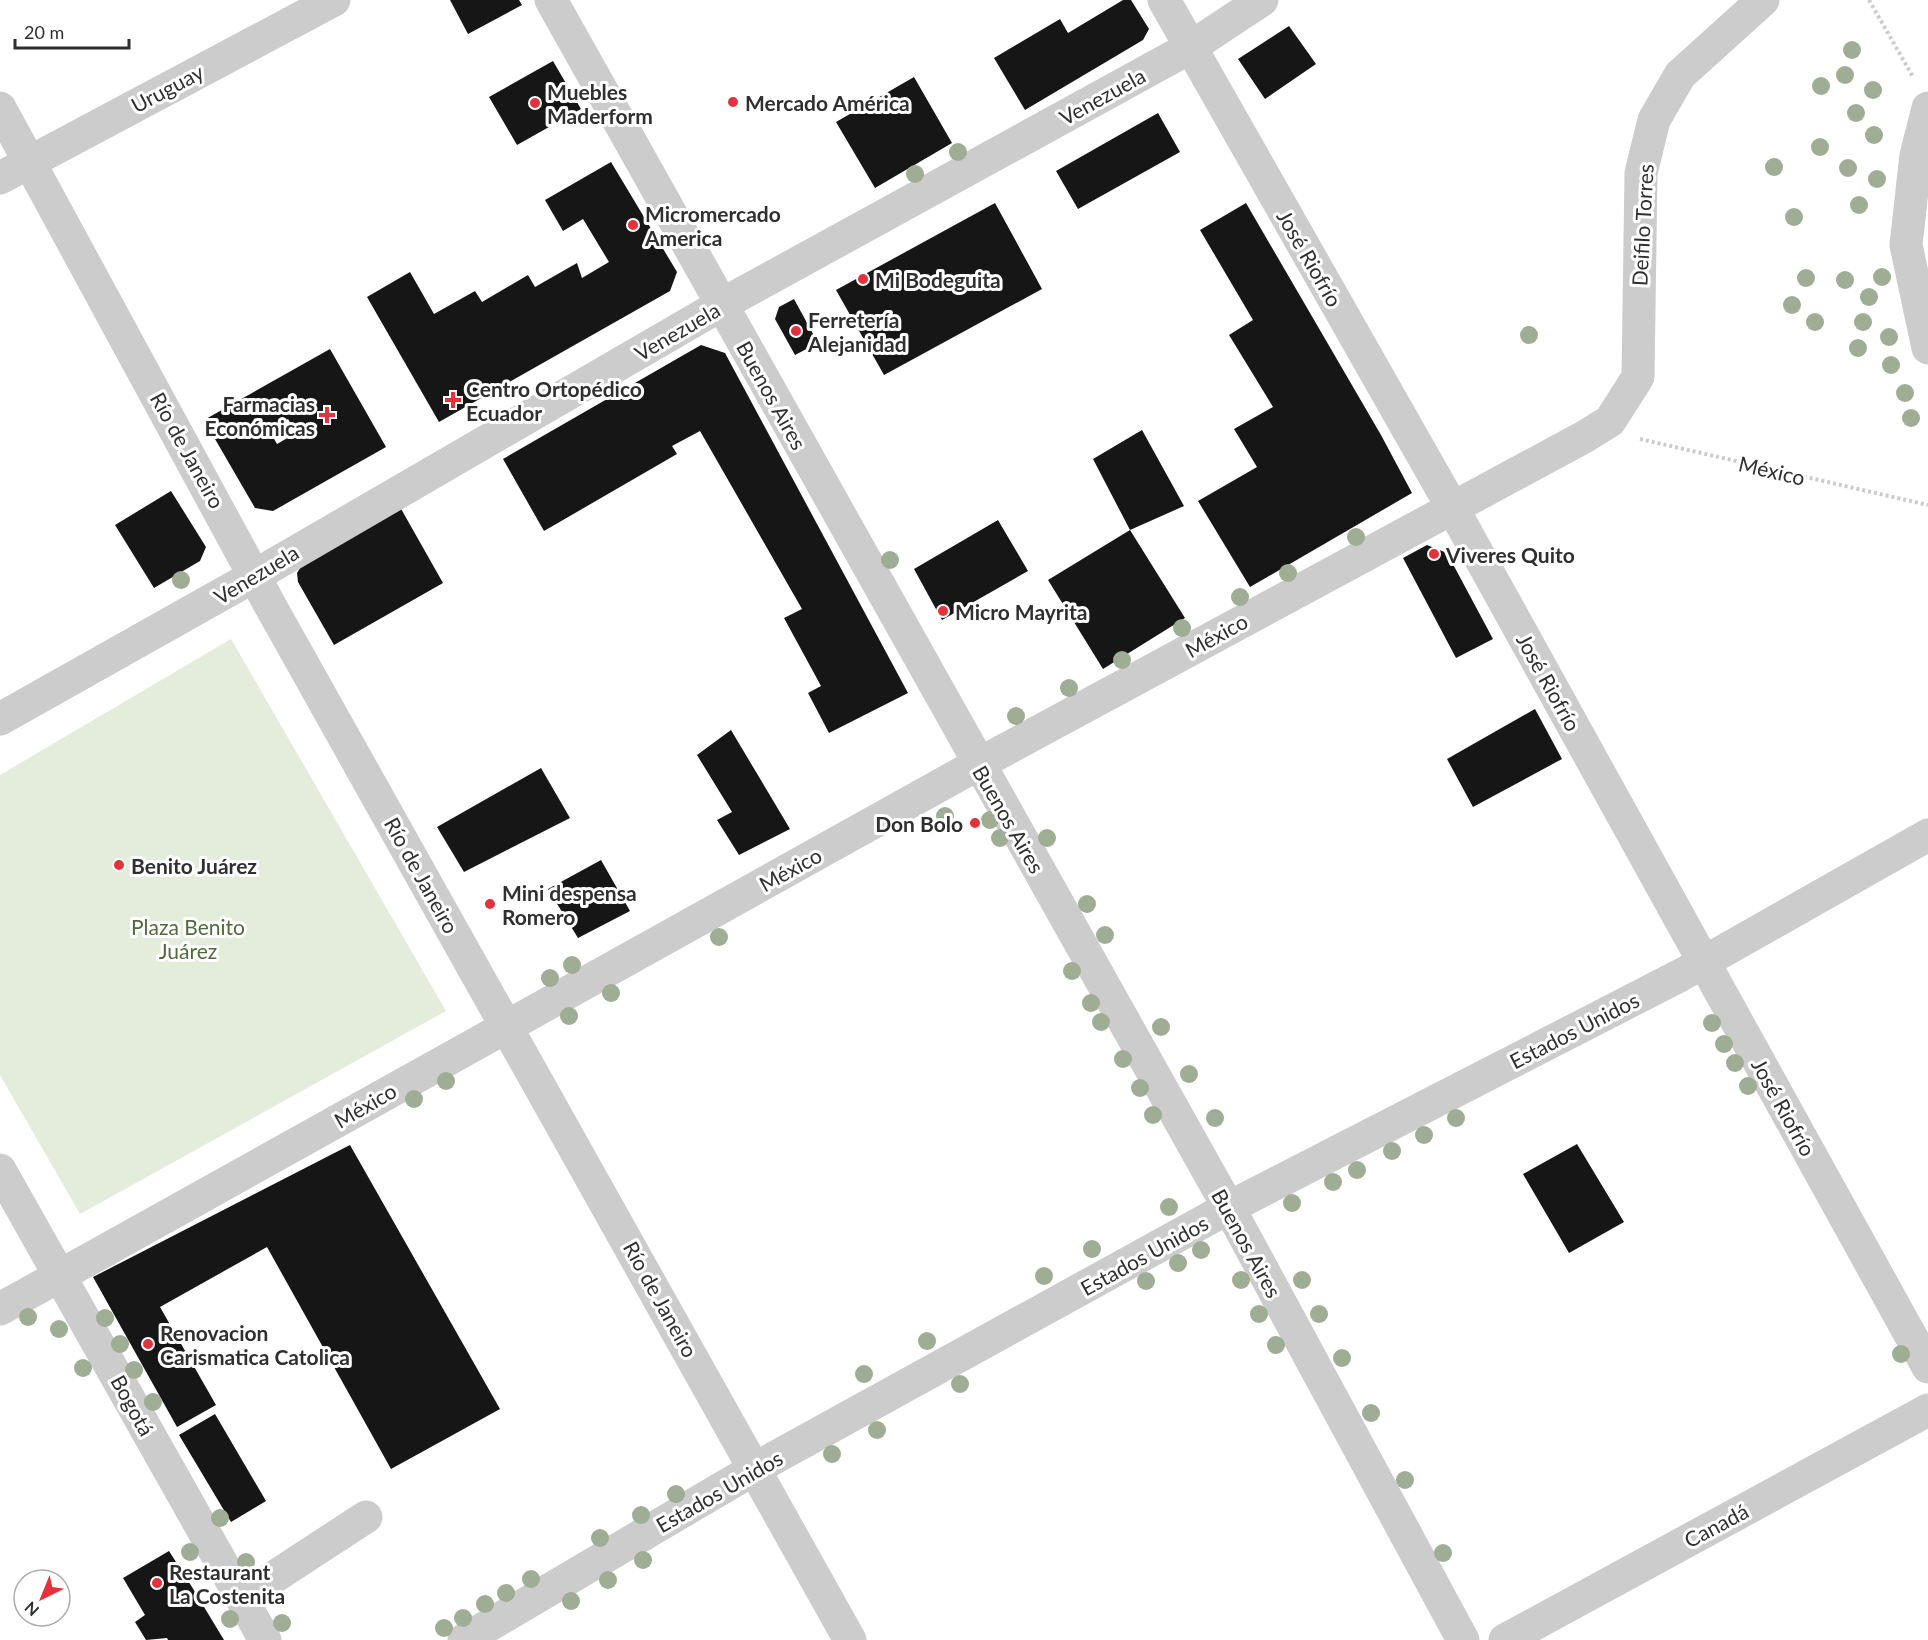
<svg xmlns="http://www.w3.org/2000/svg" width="1928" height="1640" font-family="Lato,sans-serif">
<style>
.green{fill:#e4ecdc}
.building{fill:#161616;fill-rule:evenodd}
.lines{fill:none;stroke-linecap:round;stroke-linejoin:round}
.path{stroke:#ccc;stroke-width:4;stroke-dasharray:3 3;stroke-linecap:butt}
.minor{stroke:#ccc;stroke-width:33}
.tree{fill:#9fad94}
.poi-dot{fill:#e4323d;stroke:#fff;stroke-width:2}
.labels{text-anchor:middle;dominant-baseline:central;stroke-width:6;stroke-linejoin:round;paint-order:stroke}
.street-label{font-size:21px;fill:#2f2f2f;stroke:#fff}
.poi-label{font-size:21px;font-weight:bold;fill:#2f2f2f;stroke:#fff;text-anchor:start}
.park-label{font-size:21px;fill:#516a3c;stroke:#fff}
</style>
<rect width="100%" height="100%" fill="#fff"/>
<!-- green -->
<path class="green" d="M 231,639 L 446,1011 L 80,1214 L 0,1075 L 0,775 Z"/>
<!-- building -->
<path class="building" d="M 450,0 L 519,0 L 522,5 L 468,34 Z
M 1123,0 L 1131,0 L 1149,29 L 1143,40 L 1025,110 L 994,58 L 1060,19 L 1068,33 Z
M 1289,26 L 1316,64 L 1265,99 L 1238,59 Z
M 553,61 L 581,109 L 517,145 L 489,97 Z
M 914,77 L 952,143 L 875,188 L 836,122 Z
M 1158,113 L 1180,152 L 1078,209 L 1056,171 Z
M 611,162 L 677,272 L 670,291 L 439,422 L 367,297 L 410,272 L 434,314 L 475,291 L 482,302 L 528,275 L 535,287 L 577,263 L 582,278 L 609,262 L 583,219 L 563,231 L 545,200 Z
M 995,203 L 1042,289 L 884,375 L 836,290 Z
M 1246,203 L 1381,435 L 1412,493 L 1250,587 L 1198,501 L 1257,467 L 1234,429 L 1273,407 L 1229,335 L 1253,320 L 1200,230 Z
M 794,299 L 818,343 L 795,355 L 775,319 L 779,307 Z
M 701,345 L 725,353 L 908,693 L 829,733 L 808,693 L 821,686 L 784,618 L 802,609 L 700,431 L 672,446 L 677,454 L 544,531 L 503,459 Z
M 330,349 L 386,447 L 273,511 L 255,508 L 204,420 ZM 288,419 L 296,433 L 277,444 L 269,430 Z
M 1142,430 L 1184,506 L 1130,530 L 1093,459 Z
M 171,491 L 206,547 L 200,561 L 154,588 L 115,525 Z
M 400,507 L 443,583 L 334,645 L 298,582 L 297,573 L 304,562 Z
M 998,520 L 1028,571 L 942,620 L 914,569 Z
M 1130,530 L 1185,618 L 1103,669 L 1048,580 Z
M 1427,545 L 1447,553 L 1493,639 L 1456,658 L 1403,558 Z
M 1535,709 L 1562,759 L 1473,807 L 1447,759 Z
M 731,730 L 790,829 L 739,855 L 717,820 L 732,812 L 697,755 Z
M 541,768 L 570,818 L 464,872 L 437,827 Z
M 601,860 L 630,911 L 578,938 L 548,889 Z
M 1577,1144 L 1624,1222 L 1569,1253 L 1523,1174 Z
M 350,1145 L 500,1409 L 391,1469 L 267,1247 L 160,1307 L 216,1405 L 177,1427 L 93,1277 Z
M 215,1414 L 266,1501 L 231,1522 L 179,1435 Z
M 169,1551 L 192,1587 L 224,1640 L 168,1640 L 167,1638 L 146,1640 L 135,1622 L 145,1615 L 123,1578 Z"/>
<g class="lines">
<!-- path -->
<path class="path" d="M 1869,0 L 1913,77
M 1640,439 L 1928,505"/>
<!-- minor -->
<path class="minor" d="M 551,0 L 1240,1228 L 1463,1640
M 1164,0 L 1452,507 L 1928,1367
M 0,108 L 271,607 L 850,1640
M 1928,108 L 1916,155 L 1906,245 L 1928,348
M 0,178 L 334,0
M 0,719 L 256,575 L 721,305 L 1191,47 L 1262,0
M 0,1170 L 265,1640
M 0,1309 L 962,773 L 1584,437 L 1610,421 L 1638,377 L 1641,173 L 1654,120 L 1680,75 L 1763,0
M 242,1598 L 366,1517
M 464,1640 L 756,1468 L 1228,1208 L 1681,975 L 1928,835
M 1505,1640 L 1928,1410"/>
</g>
<!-- trees -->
<g class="tree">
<circle cx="1852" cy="50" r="9"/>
<circle cx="1845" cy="75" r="9"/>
<circle cx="1821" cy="86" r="9"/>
<circle cx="1873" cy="90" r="9"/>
<circle cx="1856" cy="113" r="9"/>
<circle cx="1874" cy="135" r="9"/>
<circle cx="1820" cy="147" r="9"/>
<circle cx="958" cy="152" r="9"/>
<circle cx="1774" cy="167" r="9"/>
<circle cx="1848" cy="168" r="9"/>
<circle cx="915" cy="174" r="9"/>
<circle cx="1877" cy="179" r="9"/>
<circle cx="1859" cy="205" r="9"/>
<circle cx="1794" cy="217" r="9"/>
<circle cx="1882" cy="277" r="9"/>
<circle cx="1806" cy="278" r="9"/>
<circle cx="1845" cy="280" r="9"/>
<circle cx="1869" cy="297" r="9"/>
<circle cx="1792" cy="305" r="9"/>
<circle cx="1815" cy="322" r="9"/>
<circle cx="1863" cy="322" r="9"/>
<circle cx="1529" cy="335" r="9"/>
<circle cx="1889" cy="337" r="9"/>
<circle cx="1858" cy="348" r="9"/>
<circle cx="1891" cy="365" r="9"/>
<circle cx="1905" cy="393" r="9"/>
<circle cx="1911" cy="418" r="9"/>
<circle cx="1356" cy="537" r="9"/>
<circle cx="890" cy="560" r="9"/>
<circle cx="1288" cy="573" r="9"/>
<circle cx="181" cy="580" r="9"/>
<circle cx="1240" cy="597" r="9"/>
<circle cx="1182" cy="628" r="9"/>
<circle cx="1122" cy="660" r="9"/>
<circle cx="1069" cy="688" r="9"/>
<circle cx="1016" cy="716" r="9"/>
<circle cx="945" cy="816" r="9"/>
<circle cx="990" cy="820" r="9"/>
<circle cx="928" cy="826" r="9"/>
<circle cx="1000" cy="838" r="9"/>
<circle cx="1047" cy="838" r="9"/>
<circle cx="1087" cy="904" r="9"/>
<circle cx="1105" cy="935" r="9"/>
<circle cx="719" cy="937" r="9"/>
<circle cx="572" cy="965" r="9"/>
<circle cx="1072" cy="971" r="9"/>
<circle cx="550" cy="978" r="9"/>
<circle cx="611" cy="993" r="9"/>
<circle cx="1091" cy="1003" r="9"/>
<circle cx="569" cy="1016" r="9"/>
<circle cx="1101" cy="1022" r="9"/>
<circle cx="1712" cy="1023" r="9"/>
<circle cx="1161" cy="1027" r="9"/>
<circle cx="1724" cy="1044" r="9"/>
<circle cx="1123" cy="1059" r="9"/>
<circle cx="1735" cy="1063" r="9"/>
<circle cx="1189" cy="1074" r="9"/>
<circle cx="446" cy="1081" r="9"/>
<circle cx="1748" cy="1086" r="9"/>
<circle cx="1140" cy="1088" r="9"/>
<circle cx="414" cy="1099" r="9"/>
<circle cx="1153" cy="1115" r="9"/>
<circle cx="1215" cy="1118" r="9"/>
<circle cx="1456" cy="1118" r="9"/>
<circle cx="1424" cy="1135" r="9"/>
<circle cx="1392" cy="1151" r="9"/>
<circle cx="1357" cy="1170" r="9"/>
<circle cx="1333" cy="1182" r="9"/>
<circle cx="1292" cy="1203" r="9"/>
<circle cx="1169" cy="1207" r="9"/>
<circle cx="1092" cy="1249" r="9"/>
<circle cx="1201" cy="1250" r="9"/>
<circle cx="1178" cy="1263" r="9"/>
<circle cx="1044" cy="1276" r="9"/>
<circle cx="1241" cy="1280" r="9"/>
<circle cx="1302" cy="1280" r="9"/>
<circle cx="1146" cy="1281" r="9"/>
<circle cx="1259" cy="1314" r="9"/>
<circle cx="1319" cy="1314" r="9"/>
<circle cx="28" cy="1317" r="9"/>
<circle cx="105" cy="1318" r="9"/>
<circle cx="59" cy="1329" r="9"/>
<circle cx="927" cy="1341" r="9"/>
<circle cx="120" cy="1344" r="9"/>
<circle cx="1276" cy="1345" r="9"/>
<circle cx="1901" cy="1354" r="9"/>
<circle cx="1342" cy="1358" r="9"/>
<circle cx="83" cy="1368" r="9"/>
<circle cx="134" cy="1370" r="9"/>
<circle cx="864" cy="1374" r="9"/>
<circle cx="960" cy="1384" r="9"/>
<circle cx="153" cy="1402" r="9"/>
<circle cx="1371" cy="1413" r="9"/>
<circle cx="877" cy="1430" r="9"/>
<circle cx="832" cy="1454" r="9"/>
<circle cx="1405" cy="1480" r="9"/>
<circle cx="676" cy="1494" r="9"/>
<circle cx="641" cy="1515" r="9"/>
<circle cx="220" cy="1518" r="9"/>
<circle cx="600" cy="1538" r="9"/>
<circle cx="190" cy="1552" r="9"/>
<circle cx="1443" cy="1553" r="9"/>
<circle cx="643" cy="1560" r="9"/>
<circle cx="246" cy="1562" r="9"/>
<circle cx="531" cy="1579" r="9"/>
<circle cx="608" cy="1580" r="9"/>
<circle cx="506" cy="1593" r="9"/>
<circle cx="571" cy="1601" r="9"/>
<circle cx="485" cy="1604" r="9"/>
<circle cx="463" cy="1618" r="9"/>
<circle cx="230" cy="1619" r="9"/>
<circle cx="282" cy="1623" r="9"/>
<circle cx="444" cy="1628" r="9"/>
</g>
<!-- markers -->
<g class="poi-dot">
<circle cx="733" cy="102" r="6"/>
<circle cx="535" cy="103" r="6"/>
<circle cx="633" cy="225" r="6"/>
<circle cx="863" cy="279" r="6"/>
<circle cx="796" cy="331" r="6"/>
<path d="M450 391h6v6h6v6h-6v6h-6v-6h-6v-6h6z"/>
<path d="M324 406h6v6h6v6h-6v6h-6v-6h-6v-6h6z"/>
<circle cx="1434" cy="554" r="6"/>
<circle cx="943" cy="611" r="6"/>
<circle cx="975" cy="823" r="6"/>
<circle cx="119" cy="865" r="6"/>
<circle cx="490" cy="904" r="6"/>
<circle cx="148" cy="1344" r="6"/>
<circle cx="157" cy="1583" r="6"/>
</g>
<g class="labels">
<!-- street labels -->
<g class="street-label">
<text transform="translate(167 88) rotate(-28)">Uruguay</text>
<text transform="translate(1102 96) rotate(-29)">Venezuela</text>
<text transform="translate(1642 225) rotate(-87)">Deifilo Torres</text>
<text transform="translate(1310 258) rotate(60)">José Riofrío</text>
<text transform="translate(677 331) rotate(-30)">Venezuela</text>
<text transform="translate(772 395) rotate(61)">Buenos Aires</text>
<text transform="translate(188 450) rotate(61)">Río de Janeiro</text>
<text transform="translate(1772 470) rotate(13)">México</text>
<text transform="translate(256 574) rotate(-31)">Venezuela</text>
<text transform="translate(1216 635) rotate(-29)">México</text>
<text transform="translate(1549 682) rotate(61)">José Riofrío</text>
<text transform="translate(1009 819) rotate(60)">Buenos Aires</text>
<text transform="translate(790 869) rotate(-29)">México</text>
<text transform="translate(422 875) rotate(61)">Río de Janeiro</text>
<text transform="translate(1574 1030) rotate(-27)">Estados Unidos</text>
<text transform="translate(365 1105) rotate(-30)">México</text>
<text transform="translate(1784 1107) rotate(61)">José Riofrío</text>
<text transform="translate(1247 1243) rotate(61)">Buenos Aires</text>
<text transform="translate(1144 1255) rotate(-29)">Estados Unidos</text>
<text transform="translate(661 1299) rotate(61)">Río de Janeiro</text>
<text transform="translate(133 1405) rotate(61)">Bogotá</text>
<text transform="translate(719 1491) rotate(-30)">Estados Unidos</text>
<text transform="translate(1716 1525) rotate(-28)">Canadá</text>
</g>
<!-- poi labels -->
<g class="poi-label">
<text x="547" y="91">Muebles<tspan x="547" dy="24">Maderform</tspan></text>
<text x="745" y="102">Mercado América</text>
<text x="645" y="213">Micromercado<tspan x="645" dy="24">America</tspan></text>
<text x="875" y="279">Mi Bodeguita</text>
<text x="808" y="319">Ferretería<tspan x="808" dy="24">Alejanidad</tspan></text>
<text x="466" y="388">Centro Ortopédico<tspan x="466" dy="24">Ecuador</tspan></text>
<text x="315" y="403" text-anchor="end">Farmacias<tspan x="315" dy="24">Económicas</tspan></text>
<text x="1446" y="554">Viveres Quito</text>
<text x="955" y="611">Micro Mayrita</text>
<text x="963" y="823" text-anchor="end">Don Bolo</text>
<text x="131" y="865">Benito Juárez</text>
<text x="502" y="892">Mini despensa<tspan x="502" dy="24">Romero</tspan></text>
<text x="160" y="1332">Renovacion<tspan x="160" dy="24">Carismatica Catolica</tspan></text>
<text x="169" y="1571">Restaurant<tspan x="169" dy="24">La Costenita</tspan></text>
</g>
<!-- park labels -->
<g class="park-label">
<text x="188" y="926">Plaza Benito<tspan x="188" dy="24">Juárez</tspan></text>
</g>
</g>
<!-- north arrow -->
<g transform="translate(42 1598) rotate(223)"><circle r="28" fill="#ffffff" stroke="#acacac" stroke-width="1.5"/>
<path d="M0-4.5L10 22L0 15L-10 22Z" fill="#e4323d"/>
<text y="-9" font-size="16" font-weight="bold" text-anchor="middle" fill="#2f2f2f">N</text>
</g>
<!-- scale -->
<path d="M15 39v9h114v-9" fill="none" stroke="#2f2f2f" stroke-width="3"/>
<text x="24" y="39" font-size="18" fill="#2f2f2f" stroke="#ffffff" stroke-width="4.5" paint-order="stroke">20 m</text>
</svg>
